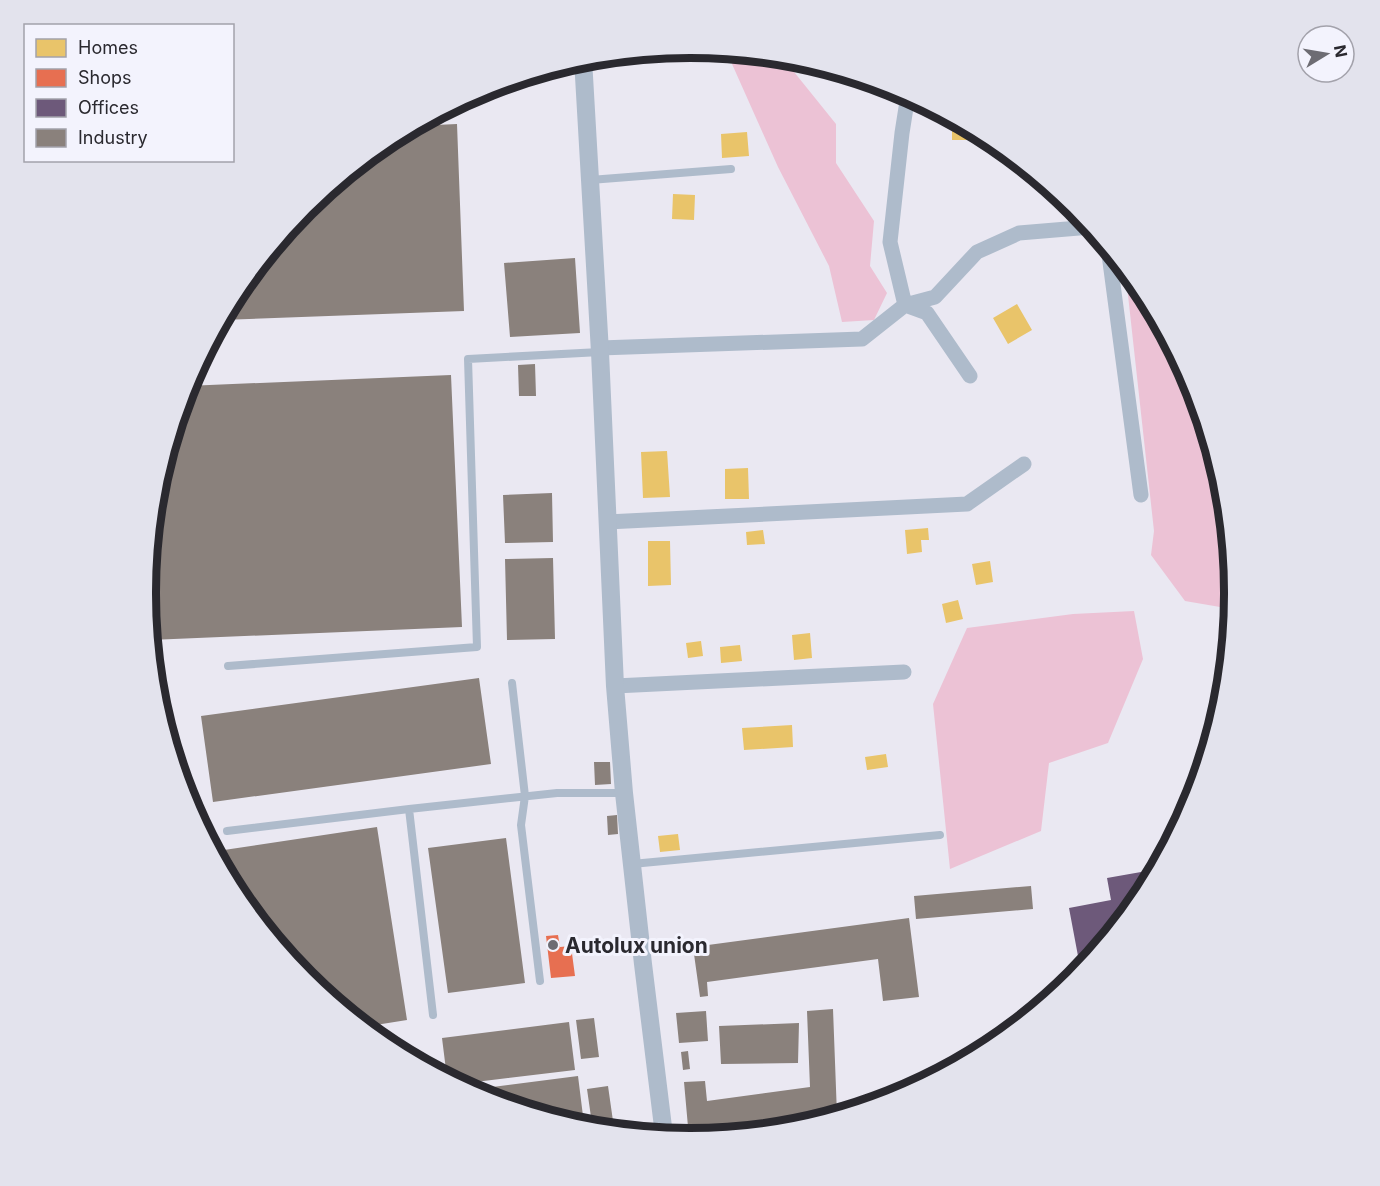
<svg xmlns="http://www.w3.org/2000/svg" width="1380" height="1186" font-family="Inter,sans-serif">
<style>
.green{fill:#ecc2d5}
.homes{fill:#e9c46a}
.shops{fill:#e76f51}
.offices{fill:#6d597a}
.industry{fill:#8a817c}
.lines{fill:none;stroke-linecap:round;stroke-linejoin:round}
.service{stroke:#aebbcb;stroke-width:8}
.minor{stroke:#aebbcb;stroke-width:15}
.tertiary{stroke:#aebbcb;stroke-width:18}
.poi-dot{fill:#6d6c73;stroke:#f3f3fd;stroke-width:2}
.labels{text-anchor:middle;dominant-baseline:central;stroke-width:6;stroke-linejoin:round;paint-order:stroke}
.poi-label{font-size:21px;font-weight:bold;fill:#2a292f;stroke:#f3f3fd;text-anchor:start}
.rim{fill:none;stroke:#2a292f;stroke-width:8}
</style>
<rect width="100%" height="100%" fill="#eae8f2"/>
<!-- green -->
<path class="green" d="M 733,52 L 782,57 L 836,124 L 836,163 L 874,221 L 870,266 L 887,293 L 874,320 L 842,322 L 829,266 L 778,167 L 732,64 Z
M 1125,268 L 1143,291 L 1194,385 L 1225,487 L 1235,593 L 1234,600 L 1220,607 L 1185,601 L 1151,555 L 1154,531 Z
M 1134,611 L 1143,659 L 1108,743 L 1049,763 L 1041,831 L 950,869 L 933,704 L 967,628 L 1073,614 Z"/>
<!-- homes -->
<path class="homes" d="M 952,118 L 969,127 L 969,140 L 952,140 Z
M 747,132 L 749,156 L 722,158 L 721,134 Z
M 673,194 L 695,195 L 694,220 L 672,219 Z
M 1017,304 L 1032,330 L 1008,344 L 993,318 Z
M 667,451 L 670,497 L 643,498 L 641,452 Z
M 748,468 L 749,499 L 725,499 L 725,469 Z
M 928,528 L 929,540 L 921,540 L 922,552 L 907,554 L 905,530 Z
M 763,530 L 765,544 L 747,545 L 746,532 Z
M 648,541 L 670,541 L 671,585 L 648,586 Z
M 990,561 L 993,582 L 976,585 L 972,564 Z
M 958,600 L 963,619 L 946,623 L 942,604 Z
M 810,633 L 812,658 L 794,660 L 792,635 Z
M 701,641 L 703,656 L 688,658 L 686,643 Z
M 740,645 L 742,661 L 721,663 L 720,647 Z
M 792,725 L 793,747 L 744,750 L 742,728 Z
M 886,754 L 888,767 L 867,770 L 865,757 Z
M 678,834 L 680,850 L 660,852 L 658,836 Z"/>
<!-- shops -->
<path class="shops" d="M 558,935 L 560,947 L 571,946 L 575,976 L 551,978 L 546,936 Z"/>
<!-- offices -->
<path class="offices" d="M 1158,869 L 1143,896 L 1081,972 L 1069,908 L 1111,900 L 1107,878 Z"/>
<!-- industry -->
<path class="industry" d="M 457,124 L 464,311 L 221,320 L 237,290 L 305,207 L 388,140 L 414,126 Z
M 575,258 L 580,333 L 510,337 L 504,263 Z
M 535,364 L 536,396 L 519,396 L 518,365 Z
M 451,375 L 462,627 L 150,640 L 145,593 L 156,486 L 186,386 Z
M 552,493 L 553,542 L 505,543 L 503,495 Z
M 553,558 L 555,639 L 507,640 L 505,559 Z
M 479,678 L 491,764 L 213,802 L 201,716 Z
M 594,762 L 610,762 L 611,784 L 595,785 Z
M 617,815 L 618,834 L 608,835 L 607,816 Z
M 377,827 L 407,1020 L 363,1027 L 304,978 L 237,895 L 229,881 L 224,850 Z
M 506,838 L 525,983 L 448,993 L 428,848 Z
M 1031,886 L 1033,909 L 916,919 L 914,896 Z
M 909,918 L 919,997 L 883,1001 L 878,959 L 707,982 L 708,996 L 700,997 L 693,947 Z
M 833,1009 L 837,1115 L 796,1128 L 689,1138 L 684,1082 L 705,1081 L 707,1101 L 810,1087 L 807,1011 Z
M 706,1011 L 708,1041 L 679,1043 L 676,1013 Z
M 594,1018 L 599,1057 L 581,1059 L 576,1020 Z
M 569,1022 L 575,1070 L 459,1084 L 447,1078 L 442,1038 Z
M 799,1023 L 798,1063 L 721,1064 L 719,1026 Z
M 688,1051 L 690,1069 L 683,1070 L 681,1052 Z
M 578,1076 L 584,1124 L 575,1125 L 481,1096 L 469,1090 Z
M 608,1086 L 613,1121 L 592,1124 L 587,1089 Z"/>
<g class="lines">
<!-- service -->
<path class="service" d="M 590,180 L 731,169
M 228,666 L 477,647 L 468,359 L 600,352
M 512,683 L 525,796 L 521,825 L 540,981
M 227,831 L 409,809
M 632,864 L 940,835
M 433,1015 L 409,809 L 557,793 L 623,793"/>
<!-- minor -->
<path class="minor" d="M 908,95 L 902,133 L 890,242 L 905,305 L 927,313 L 970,376
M 1108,247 L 1141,495
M 600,348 L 862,339 L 905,305 L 935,297 L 977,252 L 1019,233 L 1091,227
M 607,522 L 967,504 L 1024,464
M 615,686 L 904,672"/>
<!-- tertiary -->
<path class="tertiary" d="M 583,59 L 600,352 L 615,686 L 624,793 L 643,964 L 664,1135"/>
</g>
<!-- markers -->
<circle class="poi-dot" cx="553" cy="945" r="6"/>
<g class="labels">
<!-- poi labels -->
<g class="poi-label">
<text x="565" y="945">Autolux union</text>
</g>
</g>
<!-- crop -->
<path d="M0 0H1380V1186H0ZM690 58H690A534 534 0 0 1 1224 592V594A534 534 0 0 1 690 1128H690A534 534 0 0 1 156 594V592A534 534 0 0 1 690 58Z" fill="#e3e3ed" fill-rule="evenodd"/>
<path class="rim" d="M690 58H690A534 534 0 0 1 1224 592V594A534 534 0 0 1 690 1128H690A534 534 0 0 1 156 594V592A534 534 0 0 1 690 58Z"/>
<!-- legend -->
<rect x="24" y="24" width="210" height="138" fill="#f3f3fd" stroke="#a3a2ab" stroke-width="1.5"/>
<rect x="36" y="39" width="30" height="18" fill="#e9c46a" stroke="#a3a2ab" stroke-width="1.5"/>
<text x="78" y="54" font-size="18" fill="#2a292f">Homes</text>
<rect x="36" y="69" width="30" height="18" fill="#e76f51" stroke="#a3a2ab" stroke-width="1.5"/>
<text x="78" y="84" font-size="18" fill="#2a292f">Shops</text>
<rect x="36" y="99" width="30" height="18" fill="#6d597a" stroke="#a3a2ab" stroke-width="1.5"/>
<text x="78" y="114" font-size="18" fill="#2a292f">Offices</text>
<rect x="36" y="129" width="30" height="18" fill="#8a817c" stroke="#a3a2ab" stroke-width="1.5"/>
<text x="78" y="144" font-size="18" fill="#2a292f">Industry</text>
<!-- north arrow -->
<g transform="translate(1326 54) rotate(79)"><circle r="28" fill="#f3f3fd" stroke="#a3a2ab" stroke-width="1.5"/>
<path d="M0-4.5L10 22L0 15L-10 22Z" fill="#6d6c73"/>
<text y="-9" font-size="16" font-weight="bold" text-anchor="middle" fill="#2a292f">N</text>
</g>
</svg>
